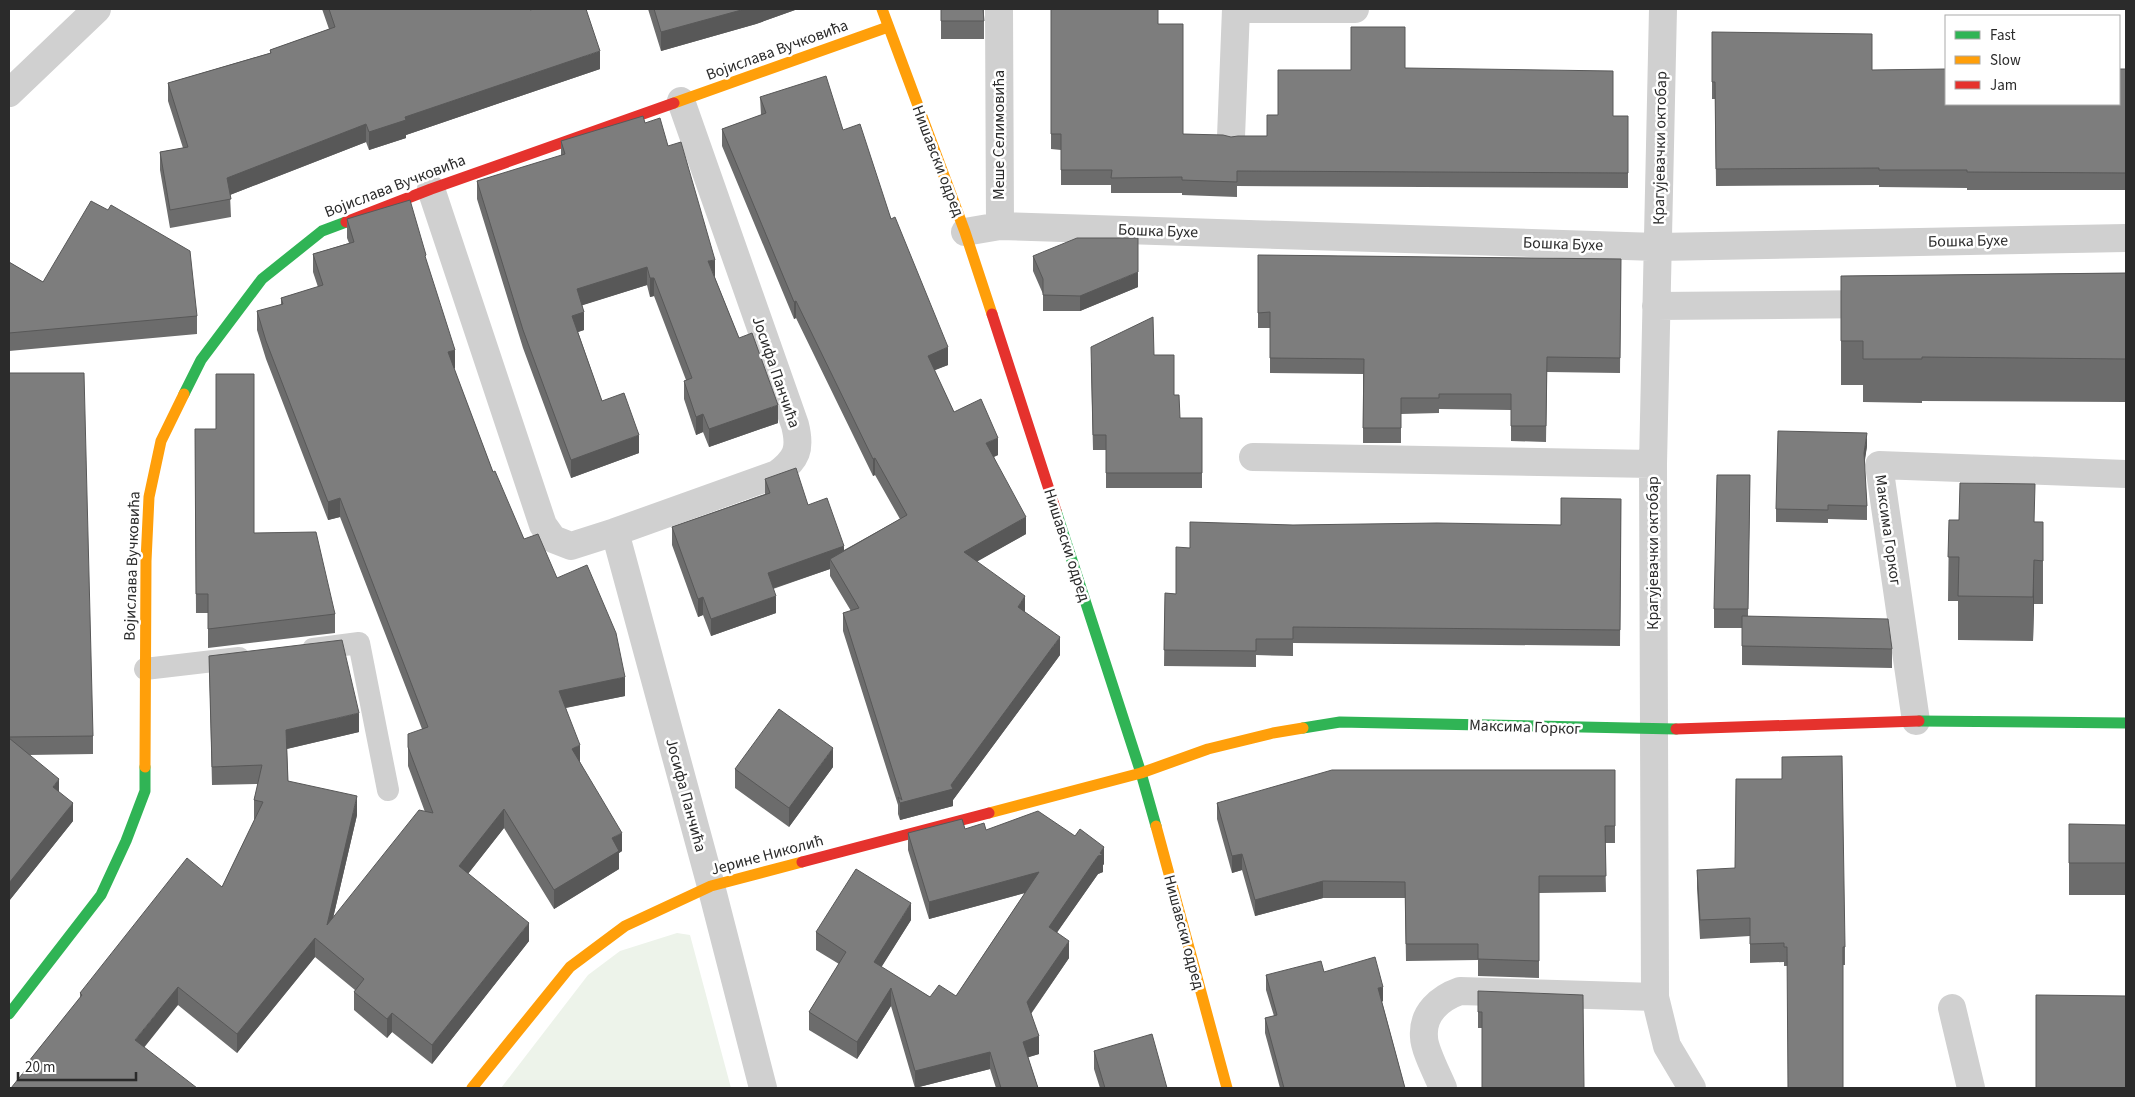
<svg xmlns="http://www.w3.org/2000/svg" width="2135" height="1097" font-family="'Source Sans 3',sans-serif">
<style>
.green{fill:#edf3ea}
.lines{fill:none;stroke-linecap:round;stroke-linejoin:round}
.lane{stroke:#d0d0d0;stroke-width:22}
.street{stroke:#d0d0d0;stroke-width:28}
.fast{stroke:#30b455;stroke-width:11}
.slow{stroke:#ff9f0a;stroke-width:11}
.jam{stroke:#e5322d;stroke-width:11}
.wall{fill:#6c6c6c}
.shaded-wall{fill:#585858}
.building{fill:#7d7d7d;stroke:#585858}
.labels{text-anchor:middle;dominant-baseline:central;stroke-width:5;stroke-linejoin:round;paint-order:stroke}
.street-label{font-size:16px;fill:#2b2b2b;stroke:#fff}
</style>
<rect width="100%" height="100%" fill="#fff"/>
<!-- green -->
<path class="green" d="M 677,933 L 690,935 L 731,1088 L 501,1088 L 588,975 L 620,951 Z"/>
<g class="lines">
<!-- lane -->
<path class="lane" d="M 313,649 L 359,643 L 388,790
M 145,669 L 239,658"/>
<!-- street -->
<path class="street" d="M 1236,9 L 1355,9
M 1663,9 L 1653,464 L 1655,997 L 1667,1046 L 1692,1088
M 9,93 L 97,9
M 1231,137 L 1236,9
M 431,189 L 543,525 L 553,539 L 571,546 L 615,532 L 711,886 L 763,1088
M 1000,226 L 1657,247 L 2126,238
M 965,232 L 1000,226 L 999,9
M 1656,306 L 1877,304
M 1253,457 L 1653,464
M 615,532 L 777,474 C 797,459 801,449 795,425 L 681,101
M 1916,721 L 1879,465 L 2126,474
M 1952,1008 L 1971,1088
M 1443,1088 C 1438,1076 1424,1049 1424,1037 C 1422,1013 1440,998 1460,991 L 1655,997"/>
<!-- fast -->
<path class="fast" d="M 184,394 L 201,360 L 262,279 L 322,231 L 346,222
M 1056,511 L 1141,773 L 1156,826
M 1919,721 L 2126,723
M 1303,728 L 1340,722 L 1676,729
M 9,1014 L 101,895 L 126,841 L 145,791 L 145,767"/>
<!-- slow -->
<path class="slow" d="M 882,9 L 965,232 L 992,314
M 674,103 L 888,27
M 145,767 L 146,561 L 149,497 L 161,441 L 184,394
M 989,813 L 1141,773 L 1208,749 L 1273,733 L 1303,728
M 1156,826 L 1227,1088
M 472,1088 L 570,967 L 625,926 L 711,886 L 802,862"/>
<!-- jam -->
<path class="jam" d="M 346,222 L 431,189 L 674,103
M 992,314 L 1056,511
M 1676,729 L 1919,721
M 802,862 L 989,813"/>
</g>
<!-- wall -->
<path class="wall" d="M 322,9 L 530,9 L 530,10 L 600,69 L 406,135 L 406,138 L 369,150 L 366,142 L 230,195 L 231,217 L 170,228 L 160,170 L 160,152 L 183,148 L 168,101 L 168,83 L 270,53 L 270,50 L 329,29 Z
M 648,9 L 795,9 L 795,10 L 756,24 L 661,51 Z
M 941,9 L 984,9 L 984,39 L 941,39 Z
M 1051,9 L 1158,24 L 1183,134 L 1231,137 L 1267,136 L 1278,115 L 1351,70 L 1405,68 L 1613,116 L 1628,116 L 1628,188 L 1237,186 L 1237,197 L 1182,195 L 1182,193 L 1111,193 L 1111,185 L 1061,185 L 1061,150 L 1051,149 Z
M 1712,32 L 1872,70 L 2126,69 L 2126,190 L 1967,190 L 1967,188 L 1879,187 L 1879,185 L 1716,186 L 1715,99 L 1712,99 Z
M 760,97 L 843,130 L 891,219 L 948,365 L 934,370 L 954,412 L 998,455 L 994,457 L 1026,534 L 977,561 L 1025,612 L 1060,655 L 953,800 L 953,806 L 900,820 L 898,814 L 898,805 L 843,631 L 843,613 L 851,611 L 830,576 L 830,569 L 773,589 L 776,613 L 711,636 L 703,615 L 698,617 L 672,545 L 672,527 L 765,494 L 765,479 L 808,505 L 844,550 L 900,519 L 875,475 L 873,476 L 796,318 L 794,319 L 722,146 L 722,129 L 761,115 Z
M 645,123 L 668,146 L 715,278 L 739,338 L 778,423 L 709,447 L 703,432 L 696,435 L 684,399 L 684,381 L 686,380 L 654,296 L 650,297 L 647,285 L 582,305 L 584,330 L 578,332 L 602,401 L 639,453 L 571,478 L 523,348 L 477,199 L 477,181 L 561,156 L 561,141 Z
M 108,210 L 197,316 L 197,334 L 9,351 L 9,262 L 43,282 Z
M 347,219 L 426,260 L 455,368 L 454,369 L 493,472 L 524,539 L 557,578 L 625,696 L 566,708 L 580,762 L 622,851 L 619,853 L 619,869 L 554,909 L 504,828 L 468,874 L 529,941 L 432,1064 L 392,1032 L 387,1038 L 354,1010 L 354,992 L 355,990 L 315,957 L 237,1053 L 178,1005 L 29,1065 L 29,1061 L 80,998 L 80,993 L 222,887 L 255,819 L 254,819 L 254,800 L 258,784 L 212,785 L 209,656 L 359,732 L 287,749 L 288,781 L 357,815 L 333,918 L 425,812 L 408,766 L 408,747 L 422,729 L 340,517 L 328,520 L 266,359 L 257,330 L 257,311 L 281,305 L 281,298 L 318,287 L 313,272 L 313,254 L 349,243 L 347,238 Z
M 1258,255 L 1621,259 L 1620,373 L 1547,372 L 1546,442 L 1511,441 L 1511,410 L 1439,409 L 1439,413 L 1401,414 L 1401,443 L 1363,443 L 1363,374 L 1270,373 L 1270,328 L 1258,328 Z
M 1033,256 L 1138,287 L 1080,311 L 1043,311 L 1043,294 L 1033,271 Z
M 2126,273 L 2126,402 L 1922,401 L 1922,403 L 1863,402 L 1863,385 L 1841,385 L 1841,276 Z
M 1154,355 L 1174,395 L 1180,418 L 1202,418 L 1202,488 L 1106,488 L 1106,450 L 1093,450 L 1091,363 Z
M 9,373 L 93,736 L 93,754 L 29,755 L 59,792 L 73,821 L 9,901 Z
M 195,429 L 254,533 L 335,614 L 335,633 L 208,648 L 208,613 L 196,613 Z
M 1867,446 L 1864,463 L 1867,506 L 1867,520 L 1828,519 L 1828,523 L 1776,522 L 1776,509 Z
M 1750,475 L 1748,616 L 1892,649 L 1892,668 L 1742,665 L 1742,628 L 1714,628 L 1714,609 Z
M 1621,499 L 1620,646 L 1293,643 L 1293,656 L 1256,655 L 1256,667 L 1164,666 L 1165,593 L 1176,594 L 1293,525 L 1561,525 Z
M 1949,520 L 2043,522 L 2043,604 L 2034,604 L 2033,641 L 1958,640 L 1958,601 L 1948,601 Z
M 833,767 L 789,827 L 735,788 L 735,769 Z
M 1615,770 L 1615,843 L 1605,843 L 1606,892 L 1539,893 L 1539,978 L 1478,976 L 1478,960 L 1406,961 L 1405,898 L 1323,898 L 1255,916 L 1242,870 L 1232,873 L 1217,819 L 1217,803 Z
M 2126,825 L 2126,895 L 2069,895 L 2069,863 Z
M 965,829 L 986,830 L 1104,864 L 1103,865 L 1103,872 L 1098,874 L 1057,932 L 1069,958 L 1031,1014 L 1039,1054 L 1028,1057 L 1038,1088 L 996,1088 L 990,1069 L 915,1088 L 891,1006 L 857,1059 L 809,1030 L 809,1012 L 839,964 L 816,950 L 816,932 L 911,920 L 881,967 L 930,997 L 956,996 L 1025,893 L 929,919 L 908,850 L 908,833 Z
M 1697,870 L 1845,947 L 1845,965 L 1784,966 L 1784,962 L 1750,963 L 1750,936 L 1700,939 L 1697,888 Z
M 1324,972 L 1383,1001 L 1382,1002 L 1405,1088 L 1280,1088 L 1265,1033 L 1265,1018 L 1274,1016 L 1266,990 L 1266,975 Z
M 1478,991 L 1584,1088 L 1482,1028 L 1478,1028 Z
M 1094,1051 L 1167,1088 L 1100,1088 L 1094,1069 Z"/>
<!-- shaded-wall -->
<path class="shaded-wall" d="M 745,9 L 795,9 L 795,10 L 756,24 L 661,51 L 661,32 Z
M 600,51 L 600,69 L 406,135 L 406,138 L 369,150 L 369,132 L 405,117 Z
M 366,124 L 366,142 L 227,196 L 227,178 Z
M 715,260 L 715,278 L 708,261 Z
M 647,267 L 647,285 L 577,307 L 577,289 Z
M 1138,272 L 1138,287 L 1080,311 L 1080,296 Z
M 650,278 L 654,278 L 654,296 L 650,297 Z
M 796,301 L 796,318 L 794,319 L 794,302 Z
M 584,312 L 584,330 L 572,334 L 572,316 Z
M 948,347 L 948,365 L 928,373 L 928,356 Z
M 455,350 L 455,368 L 448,371 L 448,352 Z
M 778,405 L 778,423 L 709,447 L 709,429 Z
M 703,414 L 703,432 L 696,435 L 696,417 Z
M 1867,433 L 1867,446 L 1864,467 L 1864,453 Z
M 639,435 L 639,453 L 571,478 L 571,460 Z
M 998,438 L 998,455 L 986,460 L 986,443 Z
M 875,458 L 875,475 L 873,476 L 873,459 Z
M 340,498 L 340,517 L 328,520 L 328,502 Z
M 1026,517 L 1026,534 L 964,569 L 964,552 Z
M 844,546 L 844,564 L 830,559 L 830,569 L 768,590 L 768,573 Z
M 2034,560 L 2034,604 L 2033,641 L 2033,597 Z
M 776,596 L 776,613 L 711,636 L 711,619 Z
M 1025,596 L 1025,614 L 1018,607 Z
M 703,597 L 703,615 L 698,617 L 698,599 Z
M 1060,637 L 1060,655 L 953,800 L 953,806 L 900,820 L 900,803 L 951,785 Z
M 625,677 L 625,696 L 559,709 L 559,691 Z
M 359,713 L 359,732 L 286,749 L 286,730 Z
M 580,745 L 580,764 L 572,749 Z
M 833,748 L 833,767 L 789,827 L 789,808 Z
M 59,779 L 59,798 L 53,787 Z
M 357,796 L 357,815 L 327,944 L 327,925 Z
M 73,803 L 73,821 L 9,901 L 9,883 Z
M 504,809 L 504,828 L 459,885 L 459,866 Z
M 622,833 L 622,851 L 619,853 L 619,869 L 554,909 L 554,890 L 612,838 Z
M 1104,847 L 1104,864 L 1103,865 L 1103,872 L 1098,874 L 1049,944 L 1049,927 Z
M 1242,854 L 1242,870 L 1232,873 L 1232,856 Z
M 1039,872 L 1039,889 L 929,919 L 929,902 Z
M 1323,881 L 1323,898 L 1255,916 L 1255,900 Z
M 911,903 L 911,920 L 874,979 L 874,962 Z
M 529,923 L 529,941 L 432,1064 L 432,1045 Z
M 315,938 L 315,957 L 237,1053 L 237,1034 Z
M 1069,941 L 1069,958 L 1027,1019 L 1027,1002 Z
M 178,987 L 178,1005 L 135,1059 L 135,1040 Z
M 1383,987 L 1383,1001 L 1378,1002 L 1378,988 Z
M 891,988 L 891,1006 L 857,1059 L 857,1042 Z
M 392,1013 L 392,1032 L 387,1038 L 387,1019 Z
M 1039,1036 L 1039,1054 L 1023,1059 L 1023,1042 Z
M 990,1052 L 990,1069 L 915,1088 L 915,1071 Z"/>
<!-- building -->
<path class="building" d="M 329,9 L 530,9 L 530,10 L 534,9 L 586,9 L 600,51 L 405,117 L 406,120 L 369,132 L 366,124 L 227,178 L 231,199 L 170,210 L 160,152 L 188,147 L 168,83 L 271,53 L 270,50 L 335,27 Z
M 654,9 L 745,9 L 661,32 Z
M 941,9 L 983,9 L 984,21 L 941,21 Z
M 1051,9 L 1158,9 L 1158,24 L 1183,24 L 1183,134 L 1223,135 L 1231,137 L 1238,136 L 1267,136 L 1267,115 L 1278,115 L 1278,70 L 1351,70 L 1351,27 L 1405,27 L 1405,68 L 1613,71 L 1613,116 L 1628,116 L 1628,173 L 1237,171 L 1237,182 L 1182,180 L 1182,177 L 1111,178 L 1112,170 L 1061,170 L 1061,134 L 1051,134 Z
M 1712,32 L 1872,34 L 1872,70 L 1946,69 L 1946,104 L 2119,104 L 2119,69 L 2126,69 L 2126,173 L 1967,172 L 1967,170 L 1879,170 L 1879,168 L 1716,169 L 1715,82 L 1712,82 Z
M 826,76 L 843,130 L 860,124 L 891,219 L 895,217 L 948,347 L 928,356 L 954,412 L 981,399 L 998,438 L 986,443 L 1026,517 L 964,552 L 1025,596 L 1018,607 L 1060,637 L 951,785 L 953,789 L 900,803 L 898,797 L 902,800 L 843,613 L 859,608 L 830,559 L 907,515 L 875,458 L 873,459 L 796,301 L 794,302 L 722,129 L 766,113 L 760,97 Z
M 643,116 L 645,123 L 660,118 L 668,146 L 681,142 L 715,260 L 708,261 L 739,338 L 752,333 L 778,405 L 709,429 L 703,414 L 696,417 L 684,381 L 692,378 L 654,278 L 650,278 L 647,267 L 577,289 L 584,312 L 572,316 L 602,401 L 624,393 L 639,435 L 571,460 L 523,330 L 477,181 L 565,154 L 561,141 Z
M 410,200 L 426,255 L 425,256 L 455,350 L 448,352 L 493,472 L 495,471 L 524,539 L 538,534 L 557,578 L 587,565 L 616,633 L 625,677 L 559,691 L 580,745 L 572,749 L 622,833 L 612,838 L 619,851 L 554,890 L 504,809 L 459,866 L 529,923 L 432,1045 L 392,1013 L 387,1019 L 354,992 L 364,979 L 315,938 L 237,1034 L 178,987 L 135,1040 L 197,1088 L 11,1088 L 31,1063 L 29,1061 L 82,995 L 80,993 L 187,858 L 222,887 L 263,802 L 254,800 L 262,765 L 212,767 L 209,656 L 342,640 L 359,713 L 286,730 L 288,781 L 357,796 L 327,925 L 419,810 L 433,813 L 408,747 L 408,734 L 428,727 L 340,498 L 328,502 L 266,341 L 257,311 L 283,304 L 281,298 L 323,285 L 313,254 L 354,242 L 347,219 Z
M 91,201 L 108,210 L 111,205 L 190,251 L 197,316 L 9,333 L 9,262 L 43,282 Z
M 1077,238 L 1138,238 L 1138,272 L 1080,296 L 1043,295 L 1043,279 L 1033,256 Z
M 1258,255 L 1621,259 L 1620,358 L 1547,357 L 1546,426 L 1511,426 L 1511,394 L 1439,394 L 1439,398 L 1401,398 L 1401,428 L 1363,428 L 1364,359 L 1270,358 L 1270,312 L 1258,313 Z
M 2126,273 L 2126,359 L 1922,357 L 1922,359 L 1863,359 L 1863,341 L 1841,341 L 1841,276 Z
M 1153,317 L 1154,355 L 1174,355 L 1174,395 L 1179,395 L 1180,418 L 1202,418 L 1202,473 L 1106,473 L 1106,435 L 1093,435 L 1091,347 Z
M 9,373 L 84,373 L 93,736 L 9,737 Z
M 216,374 L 254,374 L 254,533 L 316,532 L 335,614 L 208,629 L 208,594 L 196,594 L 195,429 L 216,429 Z
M 1778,431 L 1867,433 L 1864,453 L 1867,506 L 1828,505 L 1828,510 L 1776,509 Z
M 796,468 L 808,505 L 827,498 L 844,546 L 768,573 L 776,596 L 711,619 L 703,597 L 698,599 L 672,527 L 770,493 L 765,479 Z
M 1717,475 L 1750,475 L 1748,609 L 1714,609 Z
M 1960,483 L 2035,484 L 2034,522 L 2043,522 L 2043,561 L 2034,560 L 2033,597 L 1958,596 L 1959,557 L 1948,557 L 1949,520 L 1959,520 Z
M 1561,498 L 1621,499 L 1620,630 L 1293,627 L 1293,639 L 1256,639 L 1256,651 L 1164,650 L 1165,593 L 1176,594 L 1176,547 L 1190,548 L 1190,522 L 1293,525 L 1437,523 L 1561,525 Z
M 1742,616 L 1888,619 L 1892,649 L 1742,646 Z
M 779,709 L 833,748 L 789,808 L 735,769 Z
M 9,738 L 59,779 L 53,787 L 73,803 L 9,883 Z
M 1842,756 L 1845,947 L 1843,947 L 1843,1088 L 1788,1088 L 1787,947 L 1784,947 L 1784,943 L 1750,944 L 1750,918 L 1700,920 L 1697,870 L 1735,868 L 1736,779 L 1782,779 L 1782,757 Z
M 1332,770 L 1615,770 L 1615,826 L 1605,826 L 1606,876 L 1539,876 L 1539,961 L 1478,959 L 1478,944 L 1406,944 L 1405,882 L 1323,881 L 1255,900 L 1242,854 L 1232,856 L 1217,803 Z
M 1038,811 L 1075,836 L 1080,829 L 1104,847 L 1100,853 L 1103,855 L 1098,856 L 1049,927 L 1069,941 L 1027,1002 L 1039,1036 L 1023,1042 L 1038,1088 L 1001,1088 L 990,1052 L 915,1071 L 891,988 L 857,1042 L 809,1012 L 846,952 L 816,932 L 856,869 L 911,903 L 874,962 L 930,997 L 939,985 L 956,996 L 1039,872 L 929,902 L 908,833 L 962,819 L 965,829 L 984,823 L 986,830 Z
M 2069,824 L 2126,825 L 2126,863 L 2069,863 Z
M 1375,957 L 1383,987 L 1378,988 L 1405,1088 L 1284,1088 L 1265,1018 L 1277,1015 L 1266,975 L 1321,961 L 1324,972 Z
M 1478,991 L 1583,995 L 1584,1088 L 1482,1088 L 1482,1012 L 1478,1012 Z
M 2036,995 L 2126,996 L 2126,1088 L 2036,1088 Z
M 1152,1034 L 1167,1088 L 1105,1088 L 1094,1051 Z"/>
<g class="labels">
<!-- street labels -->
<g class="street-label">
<text transform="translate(777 50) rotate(-20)">Војислава Вучковића</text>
<text transform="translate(999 135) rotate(-90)">Меше Селимовића</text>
<text transform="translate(1660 148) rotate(-89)">Крагујевачки октобар</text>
<text transform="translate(938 161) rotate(69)">Нишавски одред</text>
<text transform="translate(395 186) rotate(-21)">Војислава Вучковића</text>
<text transform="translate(1158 231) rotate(2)">Бошка Бухе</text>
<text transform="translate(1968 241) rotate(-1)">Бошка Бухе</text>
<text transform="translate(1563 244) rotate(2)">Бошка Бухе</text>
<text transform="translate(776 372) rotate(71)">Јосифа Панчића</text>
<text transform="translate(1888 530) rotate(82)">Максима Горког</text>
<text transform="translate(1067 545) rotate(72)">Нишавски одред</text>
<text transform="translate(1653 553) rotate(-90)">Крагујевачки октобар</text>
<text transform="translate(132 566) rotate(-88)">Војислава Вучковића</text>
<text transform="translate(1525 727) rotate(2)">Максима Горког</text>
<text transform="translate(686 795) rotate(75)">Јосифа Панчића</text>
<text transform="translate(767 855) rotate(-15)">Јерине Николић</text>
<text transform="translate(1184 932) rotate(75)">Нишавски одред</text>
</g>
</g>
<!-- border -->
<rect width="2135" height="1097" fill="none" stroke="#2b2b2b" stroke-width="20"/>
<!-- legend -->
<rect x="1945" y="15" width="175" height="90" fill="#ffffff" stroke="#aaaaaa"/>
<rect x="1955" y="31" width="25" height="8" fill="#30b455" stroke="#aaaaaa"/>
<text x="1990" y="40" font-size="15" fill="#2b2b2b">Fast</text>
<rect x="1955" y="56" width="25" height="8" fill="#ff9f0a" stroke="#aaaaaa"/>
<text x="1990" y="65" font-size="15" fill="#2b2b2b">Slow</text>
<rect x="1955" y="81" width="25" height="8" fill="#e5322d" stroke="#aaaaaa"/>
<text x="1990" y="90" font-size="15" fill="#2b2b2b">Jam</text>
<!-- scale -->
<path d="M18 1072v8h118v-8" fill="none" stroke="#2b2b2b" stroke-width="2.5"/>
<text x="25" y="1072" font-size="15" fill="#2b2b2b" stroke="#ffffff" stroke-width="4" paint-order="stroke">20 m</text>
</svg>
